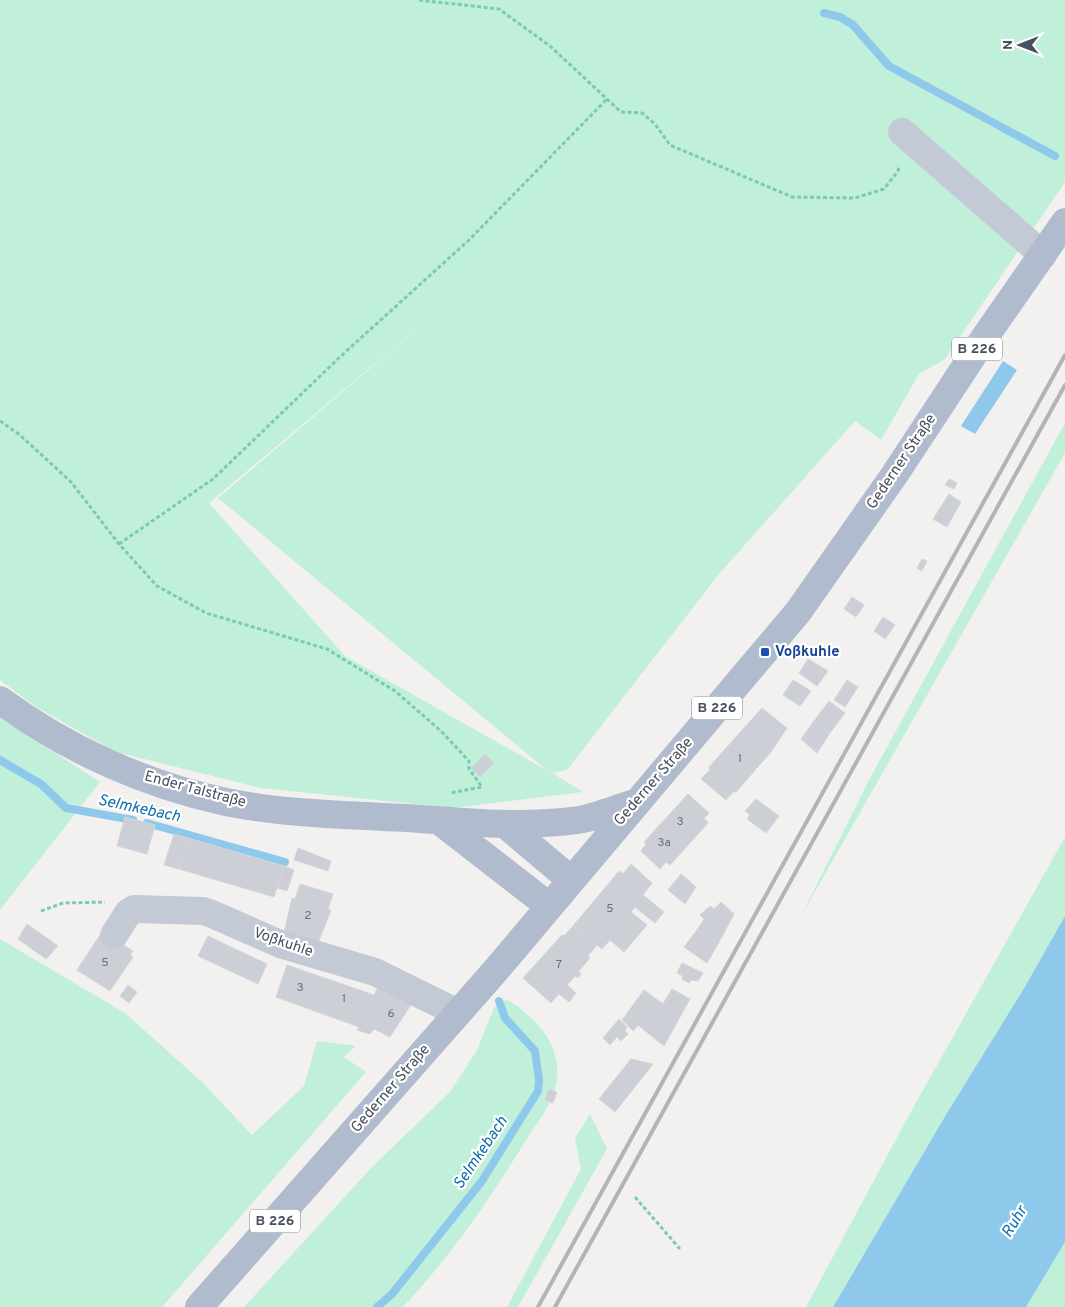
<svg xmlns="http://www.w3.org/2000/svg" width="1065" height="1307" font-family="Overpass,sans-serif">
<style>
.green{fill:#c0efda;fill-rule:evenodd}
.water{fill:#8ec9eb}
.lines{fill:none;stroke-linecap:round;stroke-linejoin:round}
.stream{stroke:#8ec9eb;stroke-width:8}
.building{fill:#cccfd6;stroke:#d4d5dc}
.path{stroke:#79ccb1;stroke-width:3;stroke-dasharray:4 2.5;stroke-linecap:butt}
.minor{stroke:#c4cad5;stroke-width:28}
.major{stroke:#b1bbce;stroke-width:28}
.rail{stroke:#b3b4ba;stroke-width:4}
.transit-dot{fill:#1a4fb4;stroke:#fff;stroke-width:2}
.labels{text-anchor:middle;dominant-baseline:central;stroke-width:4.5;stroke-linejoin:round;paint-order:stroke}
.number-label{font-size:12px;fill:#69707c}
.shield{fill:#fff;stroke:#7f848e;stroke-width:1}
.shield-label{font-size:14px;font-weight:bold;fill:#48505e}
.street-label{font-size:15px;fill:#48505e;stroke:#fff}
.transit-label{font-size:15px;font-weight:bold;fill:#164399;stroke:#fff;text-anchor:start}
.water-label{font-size:16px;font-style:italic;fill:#0f70aa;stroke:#fff}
</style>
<rect width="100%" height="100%" fill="#f3f1f0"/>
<!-- green -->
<path class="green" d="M 0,0 L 1065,0 L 1065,182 L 945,359 L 919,374 L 881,440 L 855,421 L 719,574 L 567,770 L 552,773 L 583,792 L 453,808 L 261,788 L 116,752 L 36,707 L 0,680 ZM 439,310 L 218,498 L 548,771 L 345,656 L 209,503 Z
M 1065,423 L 1065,453 L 800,918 L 869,780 Z
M 0,717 L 100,782 L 0,910 Z
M 1065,837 L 1065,916 L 1023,990 L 947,1113 L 833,1307 L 806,1307 L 908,1117 Z
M 0,939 L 125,1013 L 202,1082 L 252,1135 L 304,1086 L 317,1041 L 356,1046 L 344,1057 L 366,1072 L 162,1307 L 0,1307 Z
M 505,1000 C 516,1003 523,1011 532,1019 C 549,1034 560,1057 557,1079 C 555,1100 539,1120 528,1137 C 491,1197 452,1255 403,1307 L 244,1307 L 372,1167 L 450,1092 L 477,1050 L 494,1008 Z
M 590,1114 L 607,1149 L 518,1307 L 507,1307 L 581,1169 L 575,1138 Z
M 1065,1242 L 1065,1307 L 1026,1307 Z"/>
<!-- water -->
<path class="water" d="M 1003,361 L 1017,370 L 975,434 L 961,426 Z
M 1065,916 L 1065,1242 L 1026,1307 L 833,1307 L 947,1113 L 1023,990 Z"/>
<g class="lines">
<!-- stream -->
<path class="stream" d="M 824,13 L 840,17 L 853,25 L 889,66 L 1055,156
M 0,760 L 41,784 L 66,808 L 133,820
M 147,823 L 285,862
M 377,1307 L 392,1294 L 482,1181 L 538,1091 L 539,1080 L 535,1051 L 505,1018 L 499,1001"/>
</g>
<!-- building -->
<path class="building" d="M 949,479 L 957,483 L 954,489 L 945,485 Z
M 949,494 L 961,502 L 947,527 L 933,519 Z
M 922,559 L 927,561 L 922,571 L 917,568 Z
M 852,597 L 864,605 L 856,617 L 844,609 Z
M 883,617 L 895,625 L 885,639 L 874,631 Z
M 808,659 L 828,671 L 817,686 L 799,673 Z
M 793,680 L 811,691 L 800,706 L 783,695 Z
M 847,680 L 858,687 L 845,707 L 834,700 Z
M 829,701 L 845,713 L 830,733 L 814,721 Z
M 762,708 L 787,728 L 771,752 L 736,792 L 734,791 L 726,800 L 701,779 L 710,770 L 709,767 Z
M 814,721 L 830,733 L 817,753 L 801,739 Z
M 485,754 L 494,763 L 480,777 L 471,768 Z
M 688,794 L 709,813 L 704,818 L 708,823 L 670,865 L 666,862 L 660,869 L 641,851 L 646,844 L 644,842 Z
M 756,799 L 779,816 L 766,833 L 747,819 L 750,815 L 745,811 Z
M 125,817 L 155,825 L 147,854 L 117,846 Z
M 174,834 L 188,838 L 179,869 L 164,865 Z
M 188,838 L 284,866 L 274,897 L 179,869 Z
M 298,848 L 331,861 L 328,871 L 294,860 Z
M 631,864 L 652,883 L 643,895 L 664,912 L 655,923 L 635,907 L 631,912 L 647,925 L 624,952 L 610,940 L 602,949 L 573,926 L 619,871 L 623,874 Z
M 284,866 L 294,870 L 287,891 L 277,888 Z
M 681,874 L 696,887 L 685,904 L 668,890 Z
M 300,884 L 333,894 L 328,909 L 331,910 L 316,948 L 283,937 L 292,898 L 295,899 Z
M 721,902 L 734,914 L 718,944 L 697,930 L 704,919 L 700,915 L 710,906 L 714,909 Z
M 27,924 L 58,946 L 46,959 L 18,939 Z
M 573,926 L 597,945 L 588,956 L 590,958 L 578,972 L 581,974 L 578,978 L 575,976 L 567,985 L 576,993 L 569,1002 L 559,994 L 551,1003 L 523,978 L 562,935 L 564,936 Z
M 697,930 L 718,944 L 707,963 L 684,947 Z
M 100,935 L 114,944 L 116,940 L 133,951 L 130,955 L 133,957 L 110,991 L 77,970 Z
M 208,936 L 267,964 L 258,984 L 198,956 Z
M 682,963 L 703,973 L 698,981 L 691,980 L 689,983 L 682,979 L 683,976 L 677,973 Z
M 287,965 L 374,995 L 381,982 L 414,1000 L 390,1037 L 374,1029 L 370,1034 L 357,1030 L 359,1027 L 276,997 Z
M 128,985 L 137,992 L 129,1003 L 120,996 Z
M 672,989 L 690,999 L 664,1046 L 638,1025 L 633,1031 L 622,1020 L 644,990 L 663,1004 Z
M 619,1019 L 627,1027 L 625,1031 L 628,1034 L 621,1041 L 617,1037 L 610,1045 L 603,1038 Z
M 631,1059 L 653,1064 L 615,1112 L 599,1099 Z
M 549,1089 L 557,1092 L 553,1103 L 545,1100 Z"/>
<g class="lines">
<!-- path -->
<path class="path" d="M 419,0 L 499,9 L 550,46 L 621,112 L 642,113 L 655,124 L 670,145 L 792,197 L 855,198 L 884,189 L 898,171 L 899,165
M 0,421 L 20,435 L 71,482 L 119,544 L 157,586 L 206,613 L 327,649 L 395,691 L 441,731 L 469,761 L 469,769 L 482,787 L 450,793
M 119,544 L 213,479 L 341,356 L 469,240 L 607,99
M 41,911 L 63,903 L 105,902
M 635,1197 L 680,1249"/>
<!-- minor -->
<path class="minor" d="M 902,132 L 1043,255
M 114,935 L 128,913 L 134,909 L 203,911 L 212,914 L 280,944 L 375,972 L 458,1013"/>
<!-- major -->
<path class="major" d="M 0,700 C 66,749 146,785 226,802 C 286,814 347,815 407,818 C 465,822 520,828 578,820 C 597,817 617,808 635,803
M 438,820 L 549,906
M 507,826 L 571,880
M 199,1307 L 496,970 L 798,612 L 895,474 L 985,337 L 1065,222"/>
<!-- rail -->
<path class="rail" d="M 538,1307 L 1065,355
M 555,1307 L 1065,385"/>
</g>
<!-- markers -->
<rect class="transit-dot" x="760" y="647" width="10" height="10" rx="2.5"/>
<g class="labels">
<!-- number labels -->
<g class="number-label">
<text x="740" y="759">1</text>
<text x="680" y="822">3</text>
<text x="664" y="843">3a</text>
<text x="610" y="909">5</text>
<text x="308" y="916">2</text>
<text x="105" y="963">5</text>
<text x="559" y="965">7</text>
<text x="300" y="988">3</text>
<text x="344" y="999">1</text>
<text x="391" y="1014">6</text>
</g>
<!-- shield labels -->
<g class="shield">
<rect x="952" y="337.5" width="50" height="23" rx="4"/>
<rect x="692" y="696.5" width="50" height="23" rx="4"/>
<rect x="250" y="1209.5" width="50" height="23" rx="4"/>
</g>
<g class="shield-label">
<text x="977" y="349">B 226</text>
<text x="717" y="708">B 226</text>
<text x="275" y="1221">B 226</text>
</g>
<!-- street labels -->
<g class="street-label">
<text transform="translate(902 462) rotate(-56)">Gederner Straße</text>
<text transform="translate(654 782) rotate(-49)">Gederner Straße</text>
<text transform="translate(195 790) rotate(15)">Ender Talstraße</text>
<text transform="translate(283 943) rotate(19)">Voßkuhle</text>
<text transform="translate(391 1089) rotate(-49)">Gederner Straße</text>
</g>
<!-- transit labels -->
<g class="transit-label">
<text x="775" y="652">Voßkuhle</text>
</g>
<!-- water labels -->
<g class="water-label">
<text transform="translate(139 809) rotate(12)">Selmkebach</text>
<text transform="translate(481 1153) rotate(-56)">Selmkebach</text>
<text transform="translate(1015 1222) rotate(-59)">Ruhr</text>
</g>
</g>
<!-- north arrow -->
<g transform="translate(1020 45) rotate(270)" stroke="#ffffff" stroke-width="4" paint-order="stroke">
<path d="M0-4L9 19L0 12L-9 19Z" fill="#48505e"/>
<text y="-8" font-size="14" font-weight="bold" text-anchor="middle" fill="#48505e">N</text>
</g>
</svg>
